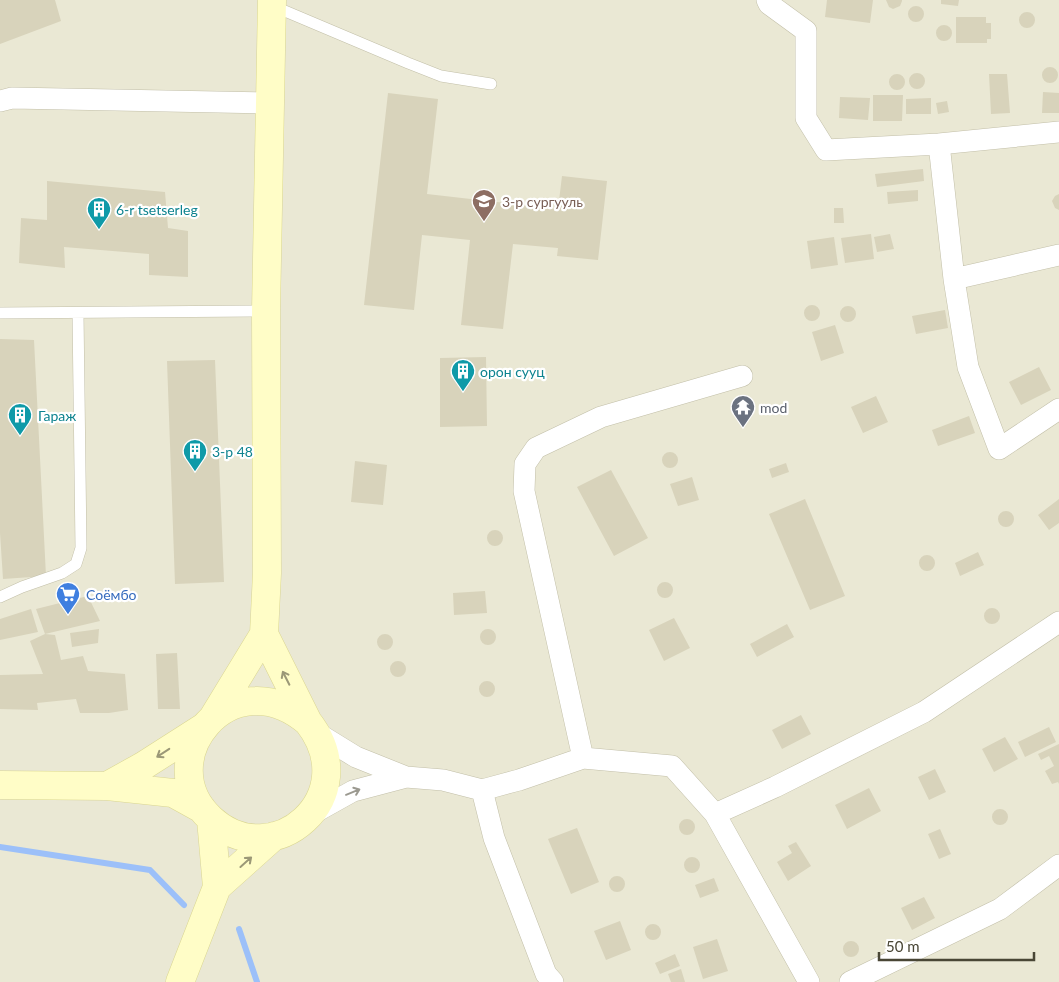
<svg xmlns="http://www.w3.org/2000/svg" width="1059" height="982" font-family="Lato,sans-serif">
<style>
.residential{fill:#eae8d4}
.lines{fill:none;stroke-linecap:round;stroke-linejoin:round}
.stream{stroke:#9cc0f9;stroke-width:6}
.building{fill:#d8d3bb}
.lane-casing{stroke:#c2bfa8;stroke-width:12}
.street-casing{stroke:#c2bfa8;stroke-width:22}
.secondary-casing{stroke:#dad691;stroke-width:29}
.lane{stroke:#fff;stroke-width:11}
.street{stroke:#fff;stroke-width:21}
.secondary{stroke:#fffdc7;stroke-width:28}
.oneway{stroke:#9b9877}
.oneway2{stroke:#9b9990}
.labels{text-anchor:middle;dominant-baseline:central;stroke-width:4.5;stroke-linejoin:round;paint-order:stroke}
.education-label{font-size:14px;fill:#785e54;stroke:#fff;text-anchor:start}
.culture-label{font-size:14px;fill:#0d838f;stroke:#fff;text-anchor:start}
.worship-label{font-size:14px;fill:#5b616d;stroke:#fff;text-anchor:start}
.shop-label{font-size:14px;fill:#366cbe;stroke:#fff;text-anchor:start}
</style>
<rect width="100%" height="100%" fill="#f5f4e7"/>
<!-- residential -->
<path class="residential" d="M 0,0 L 1059,0 L 1059,982 L 0,982 Z"/>
<g class="lines">
<!-- stream -->
<path class="stream" d="M 0,847 L 150,870 L 184,905
M 239,929 L 257,982"/>
</g>
<!-- building -->
<path class="building" d="M 0,0 L 55,0 L 61,21 L 0,44 Z
M 827,0 L 873,0 L 870,23 L 825,17 Z
M 886,0 L 902,0 L 902,1 L 900,6 L 893,9 L 889,7 Z
M 941,0 L 959,0 L 958,6 L 941,4 Z
M908 14a8 8 0 1 1 16 0a8 8 0 1 1-16 0Z
M1019 20a8 8 0 1 1 16 0a8 8 0 1 1-16 0Z
M 956,17 L 986,17 L 986,23 L 991,23 L 991,39 L 987,39 L 987,43 L 956,43 Z
M936 33a8 8 0 1 1 16 0a8 8 0 1 1-16 0Z
M1042 75a8 8 0 1 1 16 0a8 8 0 1 1-16 0Z
M909 81a8 8 0 1 1 16 0a8 8 0 1 1-16 0Z
M 989,74 L 1007,74 L 1010,113 L 991,114 Z
M889 82a8 8 0 1 1 16 0a8 8 0 1 1-16 0Z
M 1043,92 L 1059,93 L 1059,113 L 1042,113 Z
M 388,93 L 438,99 L 427,194 L 558,209 L 562,176 L 607,181 L 598,260 L 557,256 L 558,248 L 513,244 L 503,329 L 461,325 L 470,240 L 422,235 L 414,310 L 364,305 Z
M 873,95 L 903,95 L 902,121 L 873,121 Z
M 840,97 L 870,98 L 868,120 L 839,118 Z
M 931,98 L 931,114 L 906,114 L 906,99 Z
M 947,101 L 949,112 L 938,114 L 936,103 Z
M 923,169 L 924,181 L 877,187 L 875,174 Z
M 47,181 L 165,192 L 168,228 L 188,231 L 188,277 L 149,275 L 149,254 L 64,247 L 65,268 L 19,263 L 21,218 L 47,220 Z
M 918,190 L 918,201 L 888,204 L 887,192 Z
M 1059,194 L 1059,210 L 1055,208 L 1052,201 L 1055,196 Z
M 834,208 L 843,208 L 844,223 L 834,223 Z
M 871,234 L 874,259 L 845,263 L 841,238 Z
M 890,234 L 894,249 L 877,252 L 874,237 Z
M 834,237 L 838,265 L 811,269 L 807,241 Z
M804 313a8 8 0 1 1 16 0a8 8 0 1 1-16 0Z
M840 314a8 8 0 1 1 16 0a8 8 0 1 1-16 0Z
M 945,310 L 948,328 L 916,334 L 912,316 Z
M 835,325 L 844,353 L 821,361 L 812,332 Z
M 0,339 L 34,340 L 46,576 L 3,579 L 0,533 Z
M 486,357 L 487,426 L 440,427 L 440,358 Z
M 215,360 L 224,582 L 175,584 L 167,361 Z
M 1039,367 L 1051,390 L 1021,405 L 1009,382 Z
M 876,396 L 888,422 L 863,433 L 851,407 Z
M 969,416 L 975,433 L 938,446 L 932,430 Z
M662 460a8 8 0 1 1 16 0a8 8 0 1 1-16 0Z
M 355,461 L 387,465 L 383,505 L 351,502 Z
M 786,463 L 789,472 L 772,478 L 769,469 Z
M 611,470 L 648,538 L 614,556 L 577,487 Z
M 692,477 L 699,500 L 678,506 L 670,484 Z
M 805,499 L 845,596 L 810,610 L 769,514 Z
M 1059,499 L 1059,523 L 1049,530 L 1038,515 Z
M998 519a8 8 0 1 1 16 0a8 8 0 1 1-16 0Z
M487 538a8 8 0 1 1 16 0a8 8 0 1 1-16 0Z
M 978,552 L 984,565 L 960,576 L 955,563 Z
M919 563a8 8 0 1 1 16 0a8 8 0 1 1-16 0Z
M657 590a8 8 0 1 1 16 0a8 8 0 1 1-16 0Z
M 485,591 L 487,613 L 454,615 L 453,593 Z
M 88,596 L 100,621 L 45,634 L 36,609 Z
M984 616a8 8 0 1 1 16 0a8 8 0 1 1-16 0Z
M 31,609 L 38,632 L 0,640 L 0,619 Z
M 674,618 L 690,648 L 664,661 L 649,630 Z
M 787,624 L 794,637 L 757,657 L 750,644 Z
M 99,629 L 98,643 L 72,647 L 70,633 Z
M480 637a8 8 0 1 1 16 0a8 8 0 1 1-16 0Z
M 45,634 L 55,635 L 61,660 L 83,656 L 88,671 L 125,674 L 128,710 L 109,713 L 80,713 L 76,699 L 37,703 L 38,710 L 0,709 L 0,675 L 43,674 L 30,641 Z
M377 642a8 8 0 1 1 16 0a8 8 0 1 1-16 0Z
M 177,653 L 180,709 L 158,709 L 156,654 Z
M390 669a8 8 0 1 1 16 0a8 8 0 1 1-16 0Z
M479 689a8 8 0 1 1 16 0a8 8 0 1 1-16 0Z
M 801,715 L 811,734 L 782,749 L 772,730 Z
M 1049,727 L 1056,742 L 1025,757 L 1018,742 Z
M 1005,737 L 1018,759 L 994,772 L 982,749 Z
M 1059,744 L 1059,784 L 1058,782 L 1052,784 L 1045,771 L 1054,766 L 1049,756 L 1041,760 L 1038,754 Z
M 935,769 L 946,792 L 929,800 L 918,777 Z
M 869,788 L 881,811 L 847,829 L 835,805 Z
M992 817a8 8 0 1 1 16 0a8 8 0 1 1-16 0Z
M679 827a8 8 0 1 1 16 0a8 8 0 1 1-16 0Z
M 577,828 L 599,882 L 571,894 L 548,839 Z
M 940,829 L 951,854 L 939,859 L 928,834 Z
M 796,842 L 811,866 L 788,881 L 777,862 L 792,853 L 788,846 Z
M684 865a8 8 0 1 1 16 0a8 8 0 1 1-16 0Z
M609 884a8 8 0 1 1 16 0a8 8 0 1 1-16 0Z
M 714,878 L 719,891 L 700,898 L 695,885 Z
M 924,897 L 935,918 L 912,930 L 901,908 Z
M 620,921 L 631,950 L 606,960 L 594,931 Z
M645 932a8 8 0 1 1 16 0a8 8 0 1 1-16 0Z
M 717,939 L 728,971 L 703,979 L 693,947 Z
M843 949a8 8 0 1 1 16 0a8 8 0 1 1-16 0Z
M 675,954 L 680,966 L 660,974 L 655,963 Z
M 681,969 L 685,982 L 671,982 L 668,974 Z"/>
<g class="lines">
<!-- lane casing -->
<g class="lane-casing">
<path id="lane" d="M 273,6 L 408,63 L 441,76 L 491,84
M 0,313 L 266,311
M 0,597 L 22,587 L 62,573 L 76,564 L 81,548 L 78,313"/>
</g>
<!-- street casing -->
<g class="street-casing">
<path id="street" d="M 767,0 L 769,4 L 806,31 L 806,118 L 826,150 L 939,144 L 1059,132
M 0,101 L 12,98 L 271,103
M 939,144 L 954,279 L 968,367 L 999,449 L 1059,409
M 954,279 L 1059,255
M 317,733 L 356,757 L 406,777 L 443,780 L 482,790 L 494,838 L 546,974 L 553,982
M 583,758 L 524,491 L 525,464 L 536,448 L 601,417 L 742,376
M 482,790 L 519,780 L 583,758 L 672,766 L 715,814 L 809,982
M 715,814 L 775,787 L 924,712 L 1059,622
M 310,815 L 353,791 L 406,777
M 850,982 L 1000,909 L 1059,865"/>
</g>
<!-- secondary casing -->
<g class="secondary-casing">
<path id="secondary" d="M 264,634 L 308,722 C 366,796 273,876 211,819 C 148,761 231,656 308,722
M 214,716 L 264,634 L 267,573 L 266,311 L 272,0
M 0,785 L 107,786 L 173,793 L 202,809
M 107,786 L 143,766 L 204,727
M 211,819 L 217,887
M 180,982 L 217,887 L 274,836"/>
</g>
<!-- lane -->
<use href="#lane" class="lane"/>
<!-- street -->
<use href="#street" class="street"/>
<!-- secondary -->
<use href="#secondary" class="secondary"/>
</g>
<!-- one-way arrows -->
<defs><path id="oneway-shaft" d="M-6 0H5M1.5-3L5.5 0L1.5 3" fill="none" stroke-width="1.6" stroke-linecap="round" stroke-linejoin="round" transform="scale(1.25)"/></defs>
<g class="oneway">
<use href="#oneway-shaft" transform="translate(286 678) rotate(-117)"/>
<use href="#oneway-shaft" transform="translate(163 753) rotate(147)"/>
<use href="#oneway-shaft" transform="translate(246 862) rotate(-42)"/>
</g>
<use class="oneway2" href="#oneway-shaft" transform="translate(353 792) rotate(-22)"/>
<!-- icons -->
<defs>
<g id="school-pin" transform="scale(1.25)"><path d="M0 17L-7.5 6A9.5 9.5 0 1 1 7.5 6Z" fill="#8d6e63" stroke="#fff"/><path d="M0-5L7-2L0 1L-7-2ZM-4 1L0 2.5L4 1V4Q0 6-4 4Z" fill="#fff"/></g>
<g id="building-pin" transform="scale(1.25)"><path d="M0 17L-7.5 6A9.5 9.5 0 1 1 7.5 6Z" fill="#0f9aa8" stroke="#fff"/><path d="M-4-6H4V6H1V3H-1V6H-4ZM-2.5-4.3h1.7v1.8h-1.7ZM.8-4.3h1.7v1.8H.8ZM-2.5-1h1.7V.8h-1.7ZM.8-1h1.7V.8H.8Z" fill="#fff"/></g>
<g id="temple-pin" transform="scale(1.25)"><path d="M0 17L-7.5 6A9.5 9.5 0 1 1 7.5 6Z" fill="#6b7280" stroke="#fff"/><path d="M0-6L5-2H3V0L6.5 2.5H4V6H1.5V3h-3V6H-4V2.5H-6.5L-3 0V-2H-5Z" fill="#fff"/></g>
<g id="supermarket-pin" transform="scale(1.25)"><path d="M0 17L-7.5 6A9.5 9.5 0 1 1 7.5 6Z" fill="#3f7fe0" stroke="#fff"/><path d="M-6-5.5h2.5l.6 2H6L4.5 2H-2.5L-4.4-4H-6ZM-1.5 3.2a1.3 1.3 0 1 0 .1 0ZM3 3.2a1.3 1.3 0 1 0 .1 0Z" fill="#fff"/></g>
</defs>
<g fill-rule="evenodd">
<use href="#school-pin" x="484" y="201"/>
<use href="#building-pin" x="99" y="209"/>
<use href="#building-pin" x="463" y="371"/>
<use href="#temple-pin" x="743" y="407"/>
<use href="#building-pin" x="20" y="415"/>
<use href="#building-pin" x="195" y="451"/>
<use href="#supermarket-pin" x="68" y="594"/>
</g>
<g class="labels">
<!-- education labels -->
<g class="education-label">
<text x="502" y="201">3-р сургууль</text>
</g>
<!-- culture labels -->
<g class="culture-label">
<text x="116" y="209">6-r tsetserleg</text>
<text x="480" y="371">орон сууц</text>
<text x="38" y="415">Гараж</text>
<text x="212" y="451">3-р 48</text>
</g>
<!-- worship labels -->
<g class="worship-label">
<text x="760" y="407">mod</text>
</g>
<!-- shop labels -->
<g class="shop-label">
<text x="86" y="594">Соёмбо</text>
</g>
</g>
<!-- scale -->
<path d="M879 952v8h155v-8" fill="none" stroke="#494635" stroke-width="2.5"/>
<text x="886" y="952" font-size="15" fill="#494635" stroke="#ffffff" stroke-width="4" paint-order="stroke">50 m</text>
</svg>
